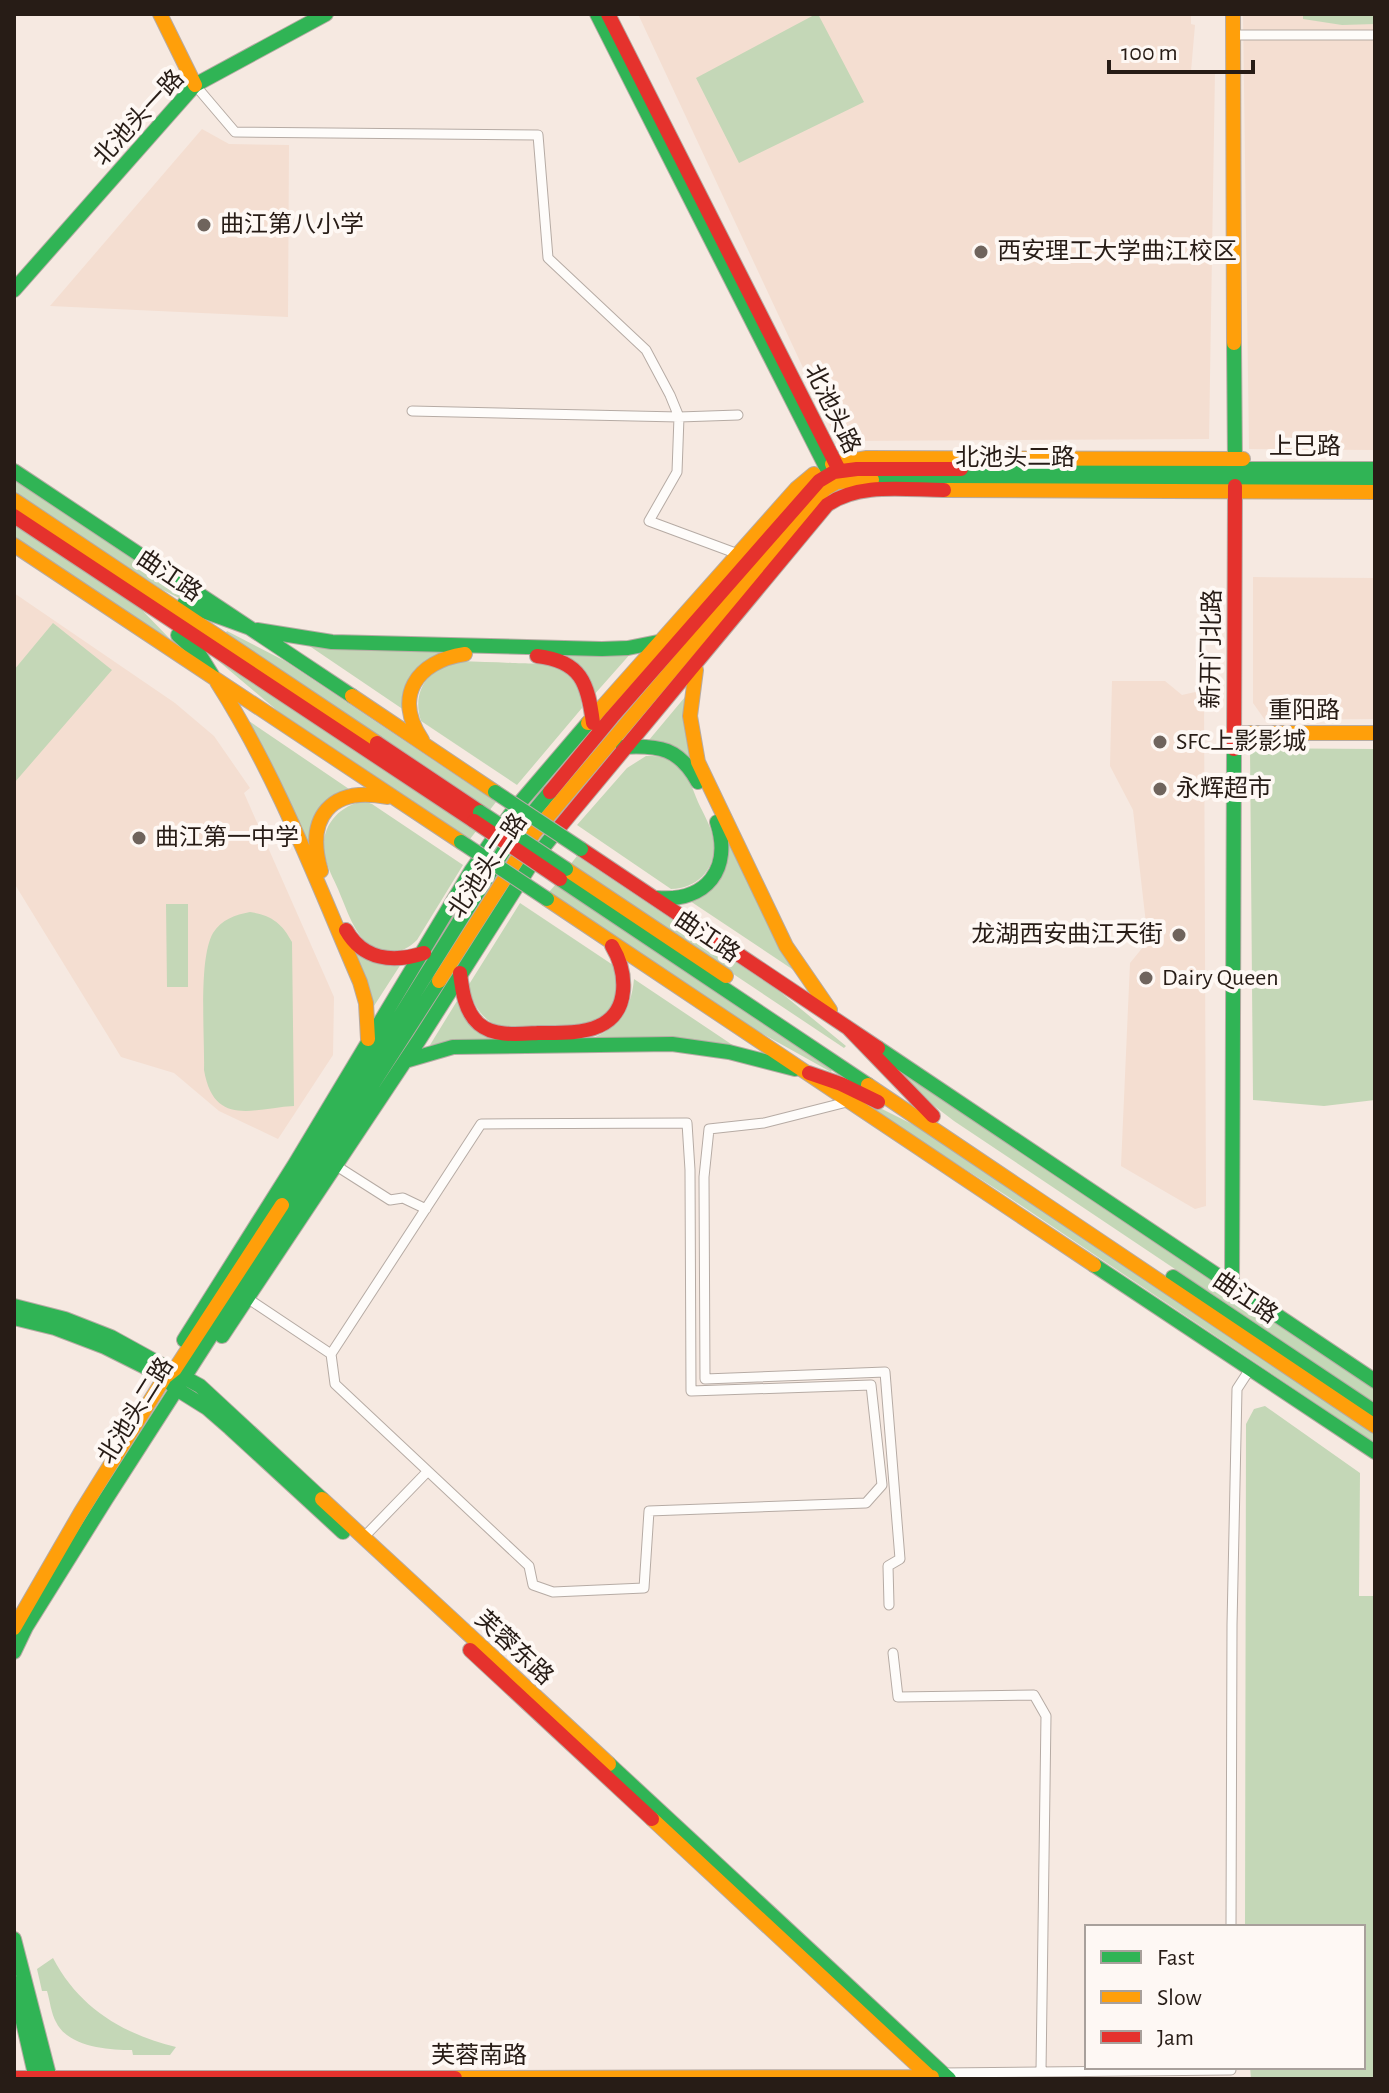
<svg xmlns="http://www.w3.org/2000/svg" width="1389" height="2093" font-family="'Alegreya Sans','Noto Sans SC',sans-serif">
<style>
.built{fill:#f4ded1}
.green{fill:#c4d7b7}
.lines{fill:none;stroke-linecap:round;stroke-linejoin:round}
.street-casing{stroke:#b6aba4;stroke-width:11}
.fast-casing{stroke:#b6aba4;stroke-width:16}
.slow-casing{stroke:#b6aba4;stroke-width:16}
.jam-casing{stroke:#b6aba4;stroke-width:16}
.street{stroke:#fefcfa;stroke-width:9}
.fast{stroke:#30b455;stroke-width:14}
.slow{stroke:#ff9f0a;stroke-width:14}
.jam{stroke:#e5322d;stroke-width:14}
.fast-bridge-casing{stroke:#b6aba4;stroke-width:16;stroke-linecap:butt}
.jam-bridge-casing{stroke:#b6aba4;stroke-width:16;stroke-linecap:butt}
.fast-bridge{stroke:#30b455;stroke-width:14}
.jam-bridge{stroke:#e5322d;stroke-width:14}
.poi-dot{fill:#6f645d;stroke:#fef8f4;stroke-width:3}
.labels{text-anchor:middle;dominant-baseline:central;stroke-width:8;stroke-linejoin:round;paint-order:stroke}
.street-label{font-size:24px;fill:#271c16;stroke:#fef8f4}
.poi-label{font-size:24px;fill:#271c16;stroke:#fef8f4;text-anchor:start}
</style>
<rect width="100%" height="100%" fill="#f6e9e1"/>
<!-- built -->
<path class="built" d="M 638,14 L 1191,14 L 1191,24 L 1195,25 L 1191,71 L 1215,71 L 1209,439 L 848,441 L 833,432 Z
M 1243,14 L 1375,14 L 1375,450 L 1249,449 Z
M 202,129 L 229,144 L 289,145 L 288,317 L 50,306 Z
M 1253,577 L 1375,578 L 1375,719 L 1265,720 L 1253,703 Z
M 14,593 L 175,703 L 214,736 L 250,788 L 244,793 L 334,997 L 333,1055 L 278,1139 L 219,1111 L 174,1073 L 121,1057 L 14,883 Z
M 1112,681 L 1165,681 L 1182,695 L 1204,690 L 1206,1206 L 1195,1209 L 1121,1166 L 1130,963 L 1148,941 L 1133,810 L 1110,766 Z"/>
<!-- green -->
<path class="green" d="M 816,14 L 818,14 L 864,102 L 739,163 L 696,78 Z
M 1303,14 L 1375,14 L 1375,24 L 1342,25 L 1303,19 Z
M 14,479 L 194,599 L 191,604 L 161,589 L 14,492 Z
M 14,523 L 140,608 L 171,640 L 14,539 Z
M 53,623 L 112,670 L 15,782 L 14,670 Z
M 227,631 L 285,661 L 496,802 L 489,811 L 225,634 Z
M 305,643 L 443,652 L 404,710 Z
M 632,652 L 593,696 L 554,654 Z
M 210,654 L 477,830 L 470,839 L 279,712 Z
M 460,661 C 477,662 495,662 512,663 C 548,664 580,662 582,708 L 517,785 L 421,721 C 411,691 429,666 460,661 Z
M 685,697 L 694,763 L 649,740 Z
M 249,721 L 349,789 L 335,796 L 310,855 Z
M 1250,748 L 1375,749 L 1375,1100 L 1324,1106 L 1253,1100 Z
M 646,756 C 654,756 663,756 671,760 C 686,768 692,787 698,802 C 703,813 711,826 713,838 C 718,866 700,888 671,889 L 577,825 L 627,768 Z
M 364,801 L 372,804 L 463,865 L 417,940 C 409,948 401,952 390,952 C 359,951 350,917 340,894 C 336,883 329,872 326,860 C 317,831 336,806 364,801 Z
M 728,843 L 730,843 L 795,971 L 690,901 Z
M 577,856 L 779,991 L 846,1046 L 844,1048 L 570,865 Z
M 556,884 L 833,1068 L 831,1072 L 745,1024 L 549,892 Z
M 520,903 L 619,969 L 613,1010 L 592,1024 L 503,1029 C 483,1020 474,1008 468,986 Z
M 166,904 L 188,904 L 188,987 L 167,987 Z
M 250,912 C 271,915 282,923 292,942 L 294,1106 C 254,1108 214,1128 204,1070 C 205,1038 198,959 213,933 C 222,919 235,915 250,912 Z
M 349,943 L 401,964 L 372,1009 Z
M 634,979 L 740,1050 L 589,1040 C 618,1028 631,1011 634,979 Z
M 457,1001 L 459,1001 L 502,1041 L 430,1045 Z
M 892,1065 L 1375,1388 L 1375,1403 L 954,1121 L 933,1105 Z
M 862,1099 L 920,1128 L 1375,1432 L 1375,1443 L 1007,1196 L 860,1102 Z
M 1265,1406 L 1360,1473 L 1359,1596 L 1375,1596 L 1375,2079 L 1251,2079 L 1250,2067 L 1363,2067 L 1363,1927 L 1245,1927 L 1246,1424 L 1254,1409 Z
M 53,1958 C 79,2008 123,2034 176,2047 L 170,2055 L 133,2055 L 132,2050 C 108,2050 68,2047 56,2022 C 51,2013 50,2001 47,1991 L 42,1991 L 37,1969 Z"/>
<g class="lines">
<!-- street casing -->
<g class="street-casing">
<path id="street" d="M 1233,35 L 1375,35
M 195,85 L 235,132 L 538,135 L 548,258 L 646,350 L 670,395 L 679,417 L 677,472 L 649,521 L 738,554
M 412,411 L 679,417 L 738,415
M 851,1101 L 764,1123 L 709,1129 L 704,1177 L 705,1379 L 885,1372 L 900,1559 L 888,1566 L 889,1605
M 687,1123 L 690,1170 L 691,1391 L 871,1385 L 882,1485 L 866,1503 L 649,1511 L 644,1588 L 553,1592 L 533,1585 L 529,1566 L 335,1384 L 331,1354 L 481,1124 Z
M 335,1165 L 390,1200 L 403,1198 L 426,1209
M 247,1298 L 331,1354
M 363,1538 L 427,1472
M 893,1653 L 898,1697 L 1034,1695 L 1046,1716 L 1041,2071
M 1231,1927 L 1232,1625 L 1237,1389 L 1250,1369
M 943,2073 L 1231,2070"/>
</g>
<!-- fast casing -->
<g class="fast-casing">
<path id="fast" d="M 597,14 L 831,477
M 14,290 L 195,85 L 326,14
M 1234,343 L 1235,466
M 961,469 L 1375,469
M 14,471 L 352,696
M 872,480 L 1375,481
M 184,604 L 250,628
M 257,630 L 332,642 L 602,649 L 628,648 L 658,642
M 178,635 L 199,654 L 212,675
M 623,747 C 660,745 679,748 698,782
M 560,879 L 868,1085
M 657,898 C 707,902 732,869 717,822
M 878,1048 L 1375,1381
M 405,1061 L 453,1047 L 672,1044 L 729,1052 L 795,1069
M 282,1205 L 511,839 L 550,792
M 1094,1265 L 1375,1452
M 1173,1277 L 1375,1412
M 1232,1285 L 1234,749
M 14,1306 L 65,1319 L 111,1337 L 200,1386 L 322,1499
M 14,1318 L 55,1328 L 105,1347 L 165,1377 L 175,1388 L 207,1408 L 230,1428 L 343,1532
M 222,1336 L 419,1040 L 535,858 L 558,829
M 184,1340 L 295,1164 L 471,871 L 512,812 L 588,723
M 14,1652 L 26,1627 L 106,1499 L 439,981
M 609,1764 L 949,2079
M 14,1939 L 48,2071
M 14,1983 L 34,2070"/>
</g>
<!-- slow casing -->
<g class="slow-casing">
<path id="slow" d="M 160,14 L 195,85
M 1233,14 L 1234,343
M 832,464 L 867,458 L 1243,459
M 944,490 L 1375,492
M 14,500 L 377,743
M 14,545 L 461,842
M 696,670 L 690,716 L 698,762 L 786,946 L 830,1010
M 217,682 C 277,776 316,880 360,982 L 366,1003 L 368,1039
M 352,696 L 495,792
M 588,723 L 796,489 L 814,474
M 1233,733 L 1375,733
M 422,740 C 393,697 416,661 465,654
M 566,869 L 726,976
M 321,871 C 305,817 331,786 387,797
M 547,899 L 1094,1265
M 439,981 L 534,833 L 825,489 L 837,482 L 872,480
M 868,1085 L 1375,1426
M 322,1499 L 609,1764
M 14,1628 L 81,1512 L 165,1377 L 175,1369 L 282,1205
M 652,1819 L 932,2079
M 455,2078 L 932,2077"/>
</g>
<!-- jam casing -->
<g class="jam-casing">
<path id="jam" d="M 608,14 L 839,470
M 14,516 L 474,821
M 537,656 C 581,661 588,683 593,723
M 377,743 L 480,812
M 1234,749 L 1235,486
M 550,792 L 612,717 L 819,481 L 834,472 L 857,469 L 961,469
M 558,829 L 827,505 C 859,482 906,490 944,490
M 581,849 L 878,1048
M 346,930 C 363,960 393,963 424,953
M 460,973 C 462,990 465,1012 479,1024 C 494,1037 519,1034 538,1033 C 557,1033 582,1034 599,1026 C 631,1012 627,971 612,946
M 847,1027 L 933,1116
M 809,1073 L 841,1084 L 878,1102
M 470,1650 L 652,1819
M 14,2078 L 455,2078"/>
</g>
<!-- street -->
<use href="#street" class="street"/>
<!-- fast -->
<use href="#fast" class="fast"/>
<!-- slow -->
<use href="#slow" class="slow"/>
<!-- jam -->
<use href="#jam" class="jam"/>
<!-- fast-bridge casing -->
<g class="fast-bridge-casing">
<path id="fast-bridge" d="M 495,792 L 581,849
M 480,812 L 566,869
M 461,842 L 547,899"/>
</g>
<!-- jam-bridge casing -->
<g class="jam-bridge-casing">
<path id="jam-bridge" d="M 474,821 L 560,879"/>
</g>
<!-- fast-bridge -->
<use href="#fast-bridge" class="fast-bridge"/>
<!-- jam-bridge -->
<use href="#jam-bridge" class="jam-bridge"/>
</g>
<!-- markers -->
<g class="poi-dot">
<circle cx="204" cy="225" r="8"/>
<circle cx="981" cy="252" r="8"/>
<circle cx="1160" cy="742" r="8"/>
<circle cx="1160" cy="789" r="8"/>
<circle cx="139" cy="838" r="8"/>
<circle cx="1179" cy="935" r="8"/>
<circle cx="1146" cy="978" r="8"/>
</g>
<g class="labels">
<!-- street labels -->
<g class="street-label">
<text transform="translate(139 118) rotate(-47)">北池头一路</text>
<text transform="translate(832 409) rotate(64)">北池头路</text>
<text x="1305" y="447">上巳路</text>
<text x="1015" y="458">北池头二路</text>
<text transform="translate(169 576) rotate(34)">曲江路</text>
<text transform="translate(1212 649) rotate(-89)">新开门北路</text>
<text x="1304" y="711">重阳路</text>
<text transform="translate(488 866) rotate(-56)">北池头二路</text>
<text transform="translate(707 937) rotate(34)">曲江路</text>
<text transform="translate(1245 1298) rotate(34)">曲江路</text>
<text transform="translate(136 1411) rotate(-58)">北池头二路</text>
<text transform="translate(514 1648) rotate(43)">芙蓉东路</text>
<text x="479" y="2056">芙蓉南路</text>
</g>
<!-- poi labels -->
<g class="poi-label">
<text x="220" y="225">曲江第八小学</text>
<text x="997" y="252">西安理工大学曲江校区</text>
<text x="1176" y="742">SFC上影影城</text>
<text x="1176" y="789">永辉超市</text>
<text x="155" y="838">曲江第一中学</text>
<text x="1163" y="935" text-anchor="end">龙湖西安曲江天街</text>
<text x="1162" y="978">Dairy Queen</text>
</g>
</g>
<!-- border -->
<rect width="1389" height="2093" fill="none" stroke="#271c16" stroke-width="32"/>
<!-- legend -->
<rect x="1085" y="1925" width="280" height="144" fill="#fef8f4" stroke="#a8a09b" stroke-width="2"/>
<rect x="1101" y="1951" width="40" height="12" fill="#30b455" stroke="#a8a09b" stroke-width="2"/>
<text x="1157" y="1965" font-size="24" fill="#271c16">Fast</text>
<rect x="1101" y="1991" width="40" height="12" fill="#ff9f0a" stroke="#a8a09b" stroke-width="2"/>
<text x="1157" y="2005" font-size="24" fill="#271c16">Slow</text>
<rect x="1101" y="2031" width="40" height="12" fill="#e5322d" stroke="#a8a09b" stroke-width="2"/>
<text x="1157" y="2045" font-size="24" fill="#271c16">Jam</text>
<!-- scale -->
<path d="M1109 60v12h144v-12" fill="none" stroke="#271c16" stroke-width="4"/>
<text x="1121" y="60" font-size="24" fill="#271c16" stroke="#fef8f4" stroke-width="6" paint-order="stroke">100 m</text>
</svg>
